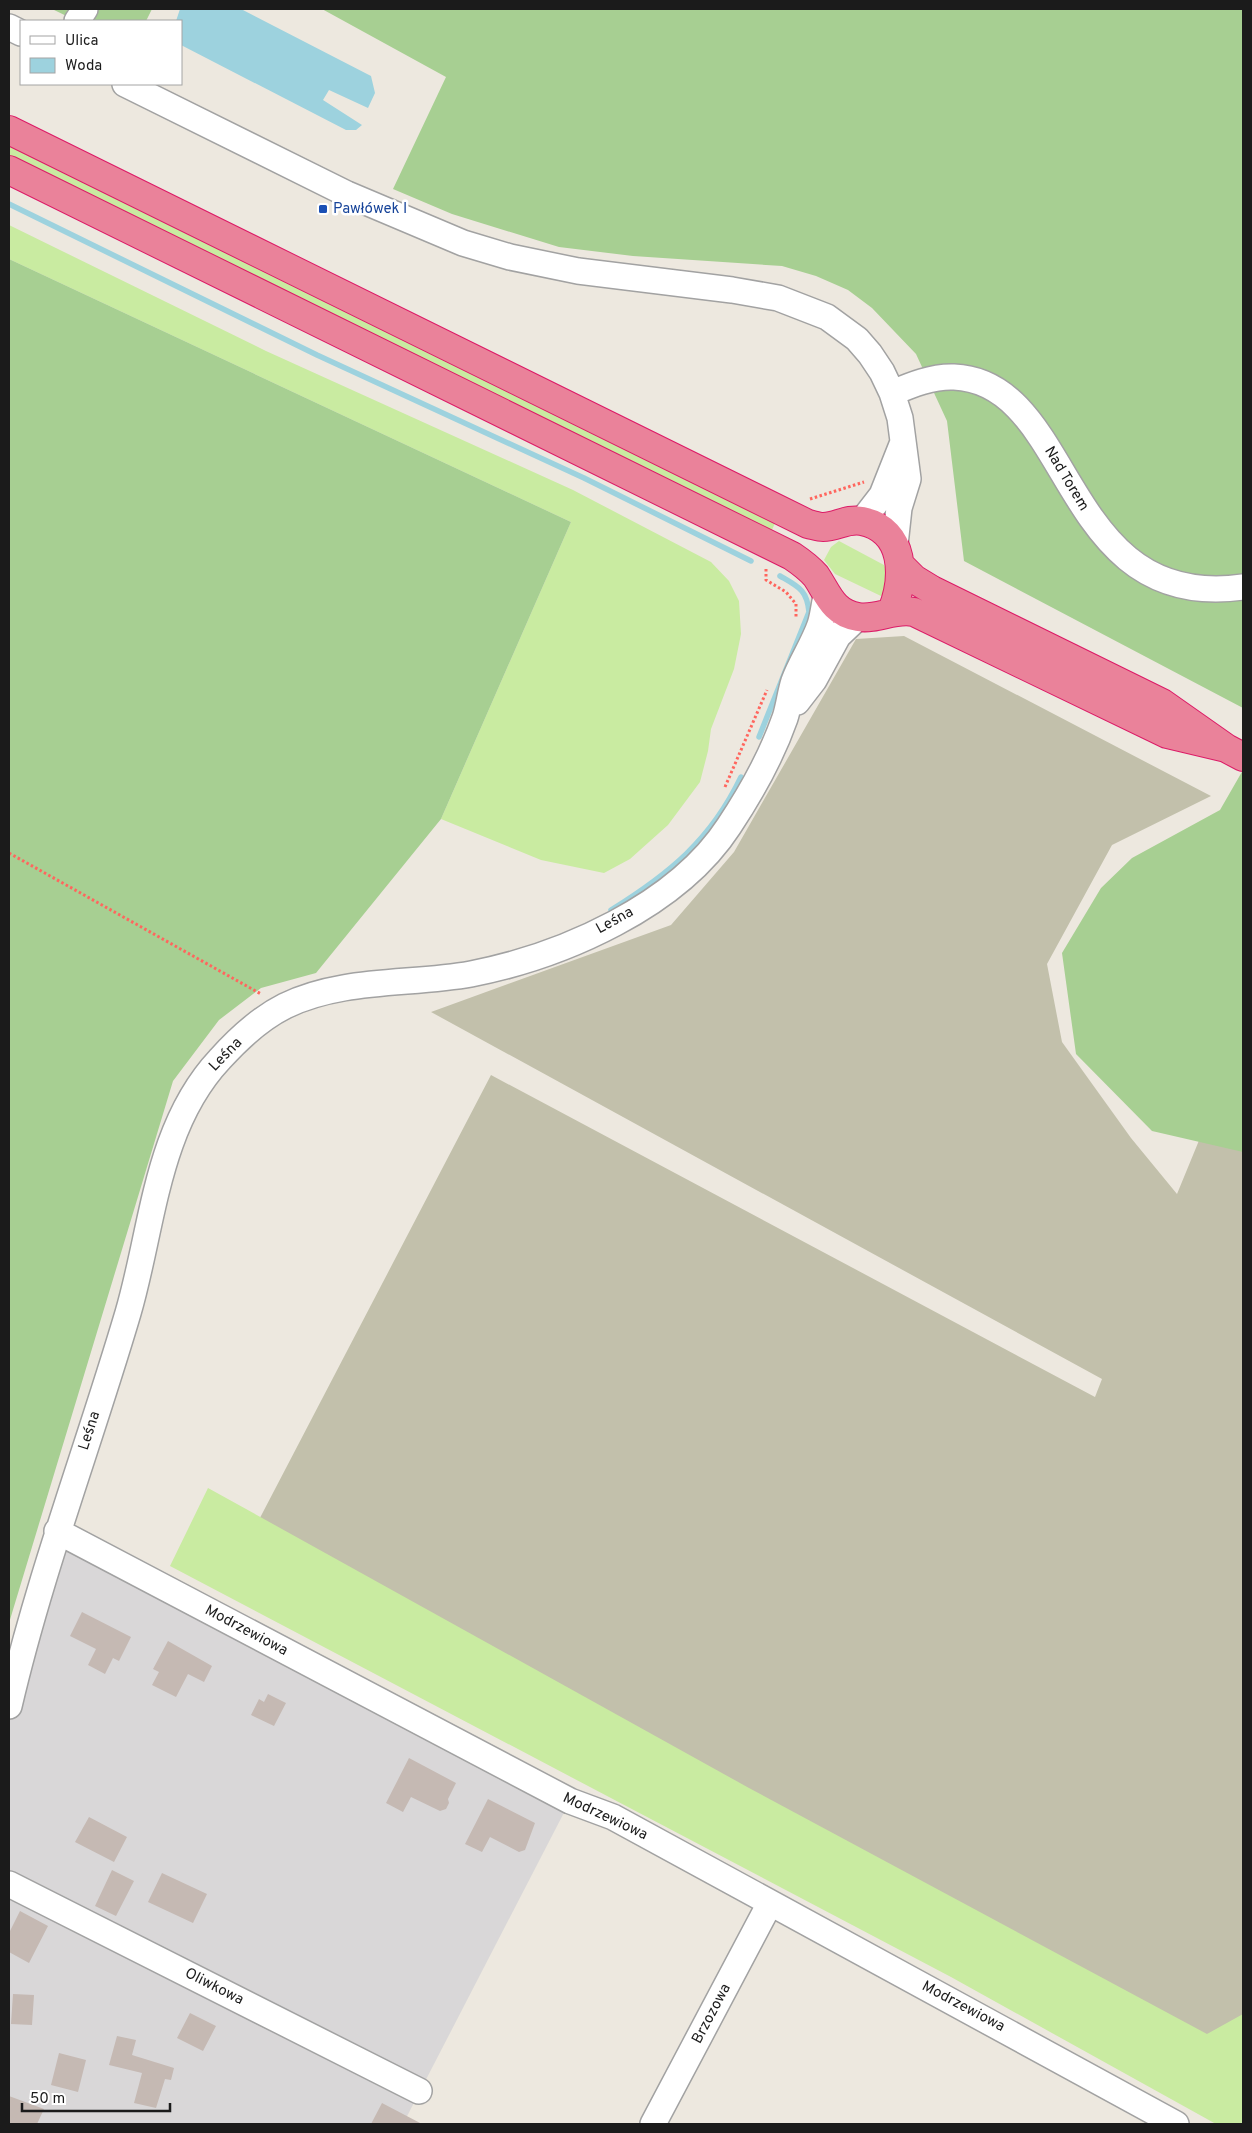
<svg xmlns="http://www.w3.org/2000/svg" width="1252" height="2133" font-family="Overpass,sans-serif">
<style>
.residential{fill:#d9d7d8}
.construction{fill:#c2c0ab}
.grass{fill:#c9eba1}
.forest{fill:#a7cf92}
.water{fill:#9dd2de}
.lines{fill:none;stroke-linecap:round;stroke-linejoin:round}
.stream{stroke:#9dd2de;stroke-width:5.5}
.building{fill:#c5b9b3}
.minor-casing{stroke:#a2a2a2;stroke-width:28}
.highway-casing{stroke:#dc1b67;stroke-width:30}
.path{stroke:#ff665e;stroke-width:3;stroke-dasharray:2.5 2.5;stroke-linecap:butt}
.minor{stroke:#fff;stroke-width:25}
.highway{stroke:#ea829a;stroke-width:28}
.transit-dot{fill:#1a4fb4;stroke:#fff;stroke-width:2}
.labels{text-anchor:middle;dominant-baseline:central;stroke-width:5;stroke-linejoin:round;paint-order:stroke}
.transit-label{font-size:15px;fill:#164399;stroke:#fff;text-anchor:start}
.street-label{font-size:15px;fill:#1b1b1b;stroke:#fff}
</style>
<rect width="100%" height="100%" fill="#ede8df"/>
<!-- residential -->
<path class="residential" d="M 57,1531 L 570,1801 L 403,2124 L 9,2124 L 9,1706 Z"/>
<!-- construction -->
<path class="construction" d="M 904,636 L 1211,796 L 1112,845 L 1047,964 L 1062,1042 L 1131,1138 L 1177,1194 L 1207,1121 L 1243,1132 L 1243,2041 L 1218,2105 L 226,1583 L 491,1075 L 1095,1397 L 1102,1379 L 431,1012 L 671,925 L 734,852 L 856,639 Z"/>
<!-- grass -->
<path class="grass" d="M 9,142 L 776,521 L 771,532 L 9,156 Z
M 9,225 L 266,351 L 573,490 L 711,562 L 729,581 L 739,601 L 741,634 L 734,669 L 711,729 L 708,751 L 700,782 L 668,825 L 630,859 L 604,873 L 541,860 L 441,819 L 571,522 L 9,259 Z
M 839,541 L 884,565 L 888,573 L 887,591 L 881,596 L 835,574 L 824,560 L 831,547 Z
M 208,1488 L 749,1788 L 1207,2034 L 1243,2014 L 1243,2124 L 1216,2124 L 951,1977 L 170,1566 Z"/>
<!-- forest -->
<path class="forest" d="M 52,9 L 152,9 L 146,21 L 77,21 Z
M 322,9 L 1243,9 L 1243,708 L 964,561 L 947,421 L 916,354 L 872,308 L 848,290 L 816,276 L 782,266 L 633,256 L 559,247 L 452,214 L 393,189 L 446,77 Z
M 9,259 L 571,522 L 441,819 L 316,973 L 261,988 L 219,1020 L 173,1081 L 9,1623 Z
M 1243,770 L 1243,1152 L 1152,1131 L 1076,1054 L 1062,953 L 1101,888 L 1132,858 L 1220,810 Z"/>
<!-- water -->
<path class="water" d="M 180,9 L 241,9 L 371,76 L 375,93 L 368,108 L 329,90 L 323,100 L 362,125 L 356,130 L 346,130 L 181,45 L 181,21 L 176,21 Z"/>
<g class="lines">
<!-- stream -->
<path class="stream" d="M 9,204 L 317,355 L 584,478 L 751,561
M 759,737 L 809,612 C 807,590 799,587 780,576
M 611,910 C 669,874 711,840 741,777"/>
</g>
<!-- building -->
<path class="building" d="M 82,1612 L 131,1637 L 119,1661 L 113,1658 L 105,1674 L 88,1665 L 96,1649 L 70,1636 Z
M 168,1641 L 212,1666 L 204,1682 L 188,1674 L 176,1697 L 152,1685 L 159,1672 L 153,1669 Z
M 268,1694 L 286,1703 L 274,1726 L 251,1715 L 259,1699 L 264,1702 Z
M 409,1758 L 456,1783 L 448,1799 L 449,1803 L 446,1809 L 440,1811 L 411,1797 L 403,1812 L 386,1803 Z
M 488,1799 L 535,1823 L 525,1850 L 519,1852 L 490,1837 L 482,1852 L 465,1844 Z
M 89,1817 L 127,1837 L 114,1862 L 75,1842 Z
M 112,1870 L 134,1881 L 116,1916 L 95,1906 Z
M 162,1873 L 207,1894 L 193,1923 L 148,1902 Z
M 20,1911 L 48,1926 L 29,1963 L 9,1952 L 9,1933 Z
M 13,1994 L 34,1995 L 32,2025 L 11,2024 Z
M 190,2013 L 216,2026 L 203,2051 L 177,2038 Z
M 117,2036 L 136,2040 L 132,2055 L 174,2068 L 171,2080 L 165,2079 L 156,2108 L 134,2103 L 142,2073 L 109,2065 Z
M 59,2053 L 86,2060 L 78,2092 L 51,2085 Z
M 9,2096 L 44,2109 L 37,2124 L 9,2124 Z
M 382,2103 L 422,2124 L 371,2124 Z"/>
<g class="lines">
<!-- minor casing -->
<g class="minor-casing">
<path id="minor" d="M 77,21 L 85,9
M 9,27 L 21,33
M 125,84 L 347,194 L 463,243 L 510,257 L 578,271 L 732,290 L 778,298 L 827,317 L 857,339 L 870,354 L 882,372 L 892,393 L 900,418 L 908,479 L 899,508 L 895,545
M 892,393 C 911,385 933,376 954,377 C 1076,382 1059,613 1243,587
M 862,521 L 882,495 L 903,442
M 797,702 L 814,680 L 838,636 L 858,617
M 57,1531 L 570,1801 L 613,1817 L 1176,2124
M 9,1706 C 40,1573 89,1445 128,1313 C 153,1228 156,1127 220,1059 C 238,1039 261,1018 285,1006 C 342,978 410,985 471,974 C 563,956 677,906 729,826 C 751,793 772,755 785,718 C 789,706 790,693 794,681 C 801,662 813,645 820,625 C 823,616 824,605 826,596
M 9,1884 L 419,2091
M 653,2124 L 770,1903"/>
</g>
<!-- highway casing -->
<g class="highway-casing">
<path id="highway" d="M 9,130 L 808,524 C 813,525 819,527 823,527 C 837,527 847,518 862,521 C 906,530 905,578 892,611
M 9,170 L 792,556 C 801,562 809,568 816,576 C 828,594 833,613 858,617 C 878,620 893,608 914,612 L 1167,734 L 1226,748
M 901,566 L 914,579 L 932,590 L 1162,703 L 1226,748 L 1243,757"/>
</g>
<!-- path -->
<path class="path" d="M 810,499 L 864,482
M 766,569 L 766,580 L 786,592 L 796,604 L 796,619
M 725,787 L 767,690
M 9,853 L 261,994"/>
<!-- minor -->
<use href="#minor" class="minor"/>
<!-- highway -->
<use href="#highway" class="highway"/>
</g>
<!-- markers -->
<rect class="transit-dot" x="318" y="204" width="10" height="10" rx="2.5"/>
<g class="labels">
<!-- transit labels -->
<g class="transit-label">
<text x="333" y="209">Pawłówek I</text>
</g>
<!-- street labels -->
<g class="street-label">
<text transform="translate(1066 479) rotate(59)">Nad Torem</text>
<text transform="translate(615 921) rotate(-29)">Leśna</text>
<text transform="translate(226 1055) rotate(-46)">Leśna</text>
<text transform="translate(90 1431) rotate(-72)">Leśna</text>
<text transform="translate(246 1631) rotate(28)">Modrzewiowa</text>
<text transform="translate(605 1817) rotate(25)">Modrzewiowa</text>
<text transform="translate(214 1987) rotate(27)">Oliwkowa</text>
<text transform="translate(963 2007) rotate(28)">Modrzewiowa</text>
<text transform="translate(712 2014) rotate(-62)">Brzozowa</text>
</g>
</g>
<!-- border -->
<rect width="1252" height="2133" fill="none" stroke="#1b1b1b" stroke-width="20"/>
<!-- legend -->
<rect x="20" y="20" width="162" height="65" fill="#ffffff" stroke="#a4a4a4"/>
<rect x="30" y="36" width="25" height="8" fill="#ffffff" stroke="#a4a4a4"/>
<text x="65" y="45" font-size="15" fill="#1b1b1b">Ulica</text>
<rect x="30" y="58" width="25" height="15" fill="#9dd2de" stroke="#a4a4a4"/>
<text x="65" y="70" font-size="15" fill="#1b1b1b">Woda</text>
<!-- scale -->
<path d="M22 2103v8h148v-8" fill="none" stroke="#1b1b1b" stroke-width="2.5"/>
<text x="30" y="2103" font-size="15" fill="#1b1b1b" stroke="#ffffff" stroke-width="4" paint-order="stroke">50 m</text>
</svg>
